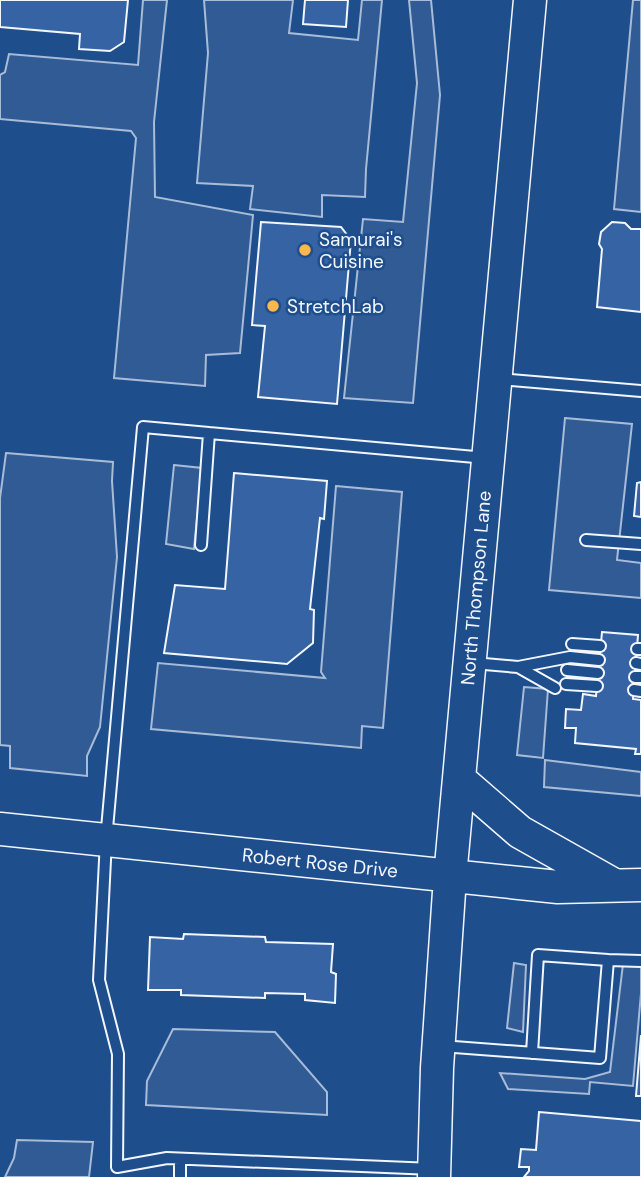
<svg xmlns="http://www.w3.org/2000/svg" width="641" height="1177" font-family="'DM Sans',sans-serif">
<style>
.built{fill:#305b95;stroke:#a8bbd7;stroke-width:2}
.building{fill:#3563a3;stroke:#f2f6ff;stroke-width:2}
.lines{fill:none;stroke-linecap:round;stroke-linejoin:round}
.lane-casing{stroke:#f2f6ff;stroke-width:14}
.secondary-casing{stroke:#f2f6ff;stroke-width:35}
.lane{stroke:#1f4e8c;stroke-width:10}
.secondary{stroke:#1f4e8c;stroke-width:32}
.poi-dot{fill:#ffb74d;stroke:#1f4e8c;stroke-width:2.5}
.labels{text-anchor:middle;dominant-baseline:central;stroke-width:5;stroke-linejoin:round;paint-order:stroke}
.poi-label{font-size:19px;fill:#f2f6ff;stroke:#1f4e8c;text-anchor:start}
.street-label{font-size:19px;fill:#f2f6ff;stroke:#1f4e8c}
</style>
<rect width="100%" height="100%" fill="#1f4e8c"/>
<!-- built -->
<path class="built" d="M 143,0 L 167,0 L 154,122 L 155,197 L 253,215 L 240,353 L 206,355 L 205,386 L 114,378 L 136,138 L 131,131 L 0,119 L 0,75 L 5,72 L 9,54 L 138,65 Z
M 204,0 L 293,0 L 289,33 L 358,40 L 362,0 L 382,0 L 366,169 L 365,197 L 322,195 L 322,217 L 250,209 L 253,186 L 197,183 L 208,53 Z
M 409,0 L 431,0 L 440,95 L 413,403 L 344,398 L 363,219 L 403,222 L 417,83 Z
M 633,0 L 641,0 L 641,212 L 614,209 Z
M 565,418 L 632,424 L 617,560 L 641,563 L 641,598 L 549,590 Z
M 6,453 L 113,462 L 112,481 L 117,557 L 100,727 L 87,756 L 87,776 L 10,768 L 10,746 L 0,745 L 0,498 Z
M 174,465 L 202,468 L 194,549 L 166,544 Z
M 336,486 L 402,492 L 383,728 L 362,726 L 361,748 L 151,729 L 158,663 L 325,678 L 321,672 Z
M 524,687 L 548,689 L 543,758 L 517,755 Z
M 545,760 L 641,772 L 641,796 L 544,787 Z
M 514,963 L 526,965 L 523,1032 L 507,1028 Z
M 623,964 L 641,965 L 641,993 L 633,1086 L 590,1082 L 589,1094 L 508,1089 L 500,1073 L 585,1079 L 610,1072 Z
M 173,1029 L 275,1032 L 327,1092 L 327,1115 L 146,1105 L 147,1081 Z
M 17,1140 L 93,1142 L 89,1177 L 5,1177 L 14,1158 Z"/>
<!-- building -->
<path class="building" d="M 0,0 L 128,0 L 124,42 L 110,51 L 79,49 L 80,34 L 0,27 Z
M 305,0 L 348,0 L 346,27 L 303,24 Z
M 261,222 L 341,227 L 351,240 L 337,404 L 258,397 L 265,326 L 252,325 Z
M 612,222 L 625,223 L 631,229 L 641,229 L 641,312 L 597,307 L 602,249 L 599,244 L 601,232 Z
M 234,473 L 327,481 L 324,519 L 320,518 L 310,609 L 314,610 L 313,643 L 287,664 L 164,653 L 175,585 L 225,589 Z
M 641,482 L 641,517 L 634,516 L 637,483 Z
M 602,632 L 638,635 L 633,699 L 641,700 L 641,754 L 635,754 L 636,749 L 575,743 L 576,728 L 565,728 L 566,709 L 581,710 L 583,694 L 596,696 Z
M 184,934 L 265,937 L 266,942 L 333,944 L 331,972 L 336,974 L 335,1003 L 305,1000 L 305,994 L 265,993 L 265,998 L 181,995 L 181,990 L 148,990 L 150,937 L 183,939 Z
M 641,1035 L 641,1096 L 636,1096 Z
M 539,1112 L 641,1121 L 641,1177 L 524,1177 L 529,1171 L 529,1167 L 519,1167 L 521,1149 L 536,1150 Z"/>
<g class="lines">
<!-- lane casing -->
<g class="lane-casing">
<path id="lane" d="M 498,379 L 641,391
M 586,540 L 641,544
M 201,545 L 209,433
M 572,644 L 600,646
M 637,649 L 641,649
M 473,663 L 518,667 L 570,657 L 599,660
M 636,663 L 641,664
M 518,667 L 555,688
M 567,670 L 598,673
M 635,677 L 641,677
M 566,684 L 597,686
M 634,690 L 641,691
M 441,1046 L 600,1058 L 608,960 L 641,961
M 532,1053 L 538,955 L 608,960
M 433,1169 L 167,1158 L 117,1167 L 118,1054 L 99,980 L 106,840 L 143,427 L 486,458
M 180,1177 L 180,1159"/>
</g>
<!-- secondary casing -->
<g class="secondary-casing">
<path id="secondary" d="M 459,779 L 520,832 L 614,885
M 0,829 L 558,887 L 641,885
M 434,1177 L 437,1068 L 450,877 L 530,0"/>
</g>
<!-- lane -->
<use href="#lane" class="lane"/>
<!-- secondary -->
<use href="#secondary" class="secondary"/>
</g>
<!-- markers -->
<g class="poi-dot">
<circle cx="305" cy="250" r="7"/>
<circle cx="273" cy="306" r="7"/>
</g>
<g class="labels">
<!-- poi labels -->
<g class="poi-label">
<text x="319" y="239">Samurai's<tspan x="319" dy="22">Cuisine</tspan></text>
<text x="287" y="306">StretchLab</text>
</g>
<!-- street labels -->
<g class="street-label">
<text transform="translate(476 588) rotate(-85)">North Thompson Lane</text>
<text transform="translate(320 863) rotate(6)">Robert Rose Drive</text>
</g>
</g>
</svg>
